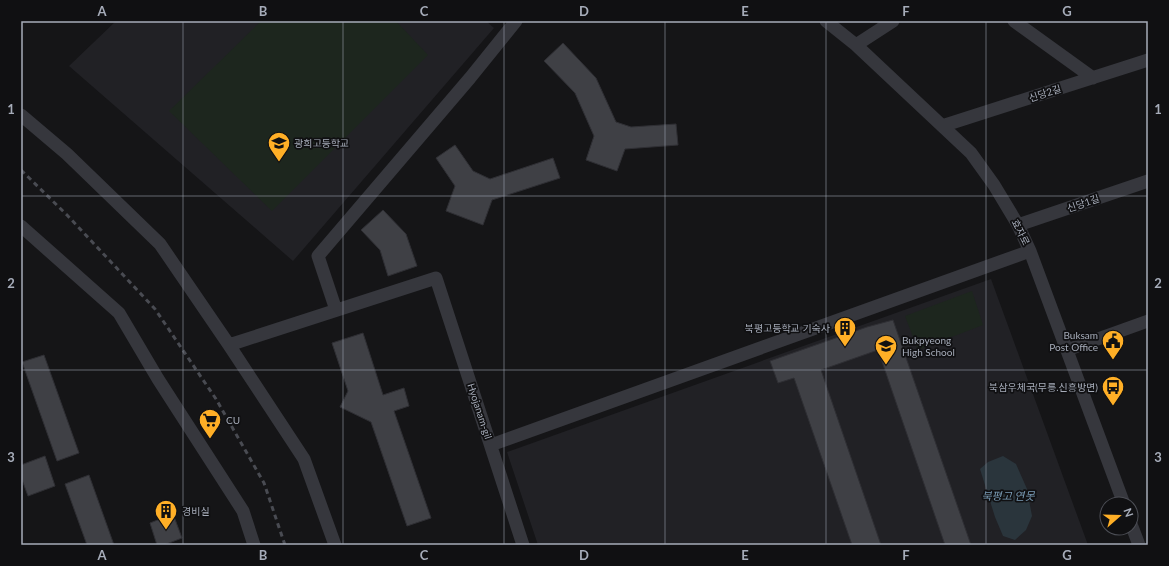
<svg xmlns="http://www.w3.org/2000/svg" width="1169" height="566" font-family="Lato,'Noto Sans KR',sans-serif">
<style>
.built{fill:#212125}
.green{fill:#1d261e}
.water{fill:#2a353c}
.building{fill:#3f4045;stroke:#2f2f34}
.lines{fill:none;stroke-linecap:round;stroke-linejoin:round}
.minor{stroke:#36373d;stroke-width:13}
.rail{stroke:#494b52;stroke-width:3;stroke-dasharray:5 4;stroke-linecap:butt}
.grid{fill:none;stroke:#a6acb9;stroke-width:1;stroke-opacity:0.55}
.labels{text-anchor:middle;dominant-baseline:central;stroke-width:3.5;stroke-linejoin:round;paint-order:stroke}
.street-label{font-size:10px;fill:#a6acb9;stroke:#101012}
.poi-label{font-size:10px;fill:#a6acb9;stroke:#101012;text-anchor:start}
.water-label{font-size:11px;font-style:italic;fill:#7a9cb6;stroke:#101012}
.neatline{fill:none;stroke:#a6acb9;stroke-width:1.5}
.grid-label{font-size:13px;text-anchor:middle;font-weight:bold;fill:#a6acb9}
</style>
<rect width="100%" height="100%" fill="#151517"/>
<!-- built -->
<path class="built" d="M 116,21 L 486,21 L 494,28 L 293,261 L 69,66 Z
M 991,279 L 1088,545 L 538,545 L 507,452 Z"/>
<!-- green -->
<path class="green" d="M 261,21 L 396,21 L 428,55 L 272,211 L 169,111 Z
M 972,291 L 983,325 L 918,350 L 905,316 Z"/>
<!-- water -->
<path class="water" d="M 1003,456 L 1016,464 L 1027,489 L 1032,516 L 1026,530 L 1015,540 L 1003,536 L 995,517 L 980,469 L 988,462 Z"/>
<!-- building -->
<path class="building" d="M 563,43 L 596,78 L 616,122 L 631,127 L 676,124 L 678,145 L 625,149 L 617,171 L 586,160 L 594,136 L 575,93 L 544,61 Z
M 455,145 L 473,171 L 490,179 L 553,158 L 560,178 L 492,200 L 483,225 L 446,211 L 455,186 L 436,158 Z
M 383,210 L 406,234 L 417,266 L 388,276 L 380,250 L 361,230 Z
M 893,320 L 971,545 L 945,545 L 878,350 L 821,370 L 881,545 L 852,545 L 794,378 L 778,383 L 770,361 L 867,327 Z
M 363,333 L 383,395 L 404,388 L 409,406 L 394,411 L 431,518 L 407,526 L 371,422 L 340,407 L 348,391 L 332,343 Z
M 44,355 L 79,453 L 57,461 L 22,362 Z
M 45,456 L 55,486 L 28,496 L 21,477 L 21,465 Z
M 89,475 L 114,545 L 87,545 L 65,484 Z
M 173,514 L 182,538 L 164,545 L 157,545 L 150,523 Z"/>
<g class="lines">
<!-- minor -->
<path class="minor" d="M 826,21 L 856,45 L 971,153 L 994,185 L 1018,225 L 1030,251 L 1124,504
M 1014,21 L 1093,78
M 856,45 L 893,21
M 21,115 L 67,154 L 160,244 L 229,345 L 304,459 L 335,545
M 942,126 L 1148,60
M 1018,225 L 1148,181
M 21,226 L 119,313 L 158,379 L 243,511 L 254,545
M 336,310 L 318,256 L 470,78 L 516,21
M 229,345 L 436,278 L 523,545
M 1067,350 L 1148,321
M 491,445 L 1030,251
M 1131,524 L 1139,545"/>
<!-- rail -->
<path class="rail" d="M 21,170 L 67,215 L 155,309 L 216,399 L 264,483 L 285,545"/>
</g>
<!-- grid -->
<path class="grid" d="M 183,21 L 183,545M 343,21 L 343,545M 504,21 L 504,545M 665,21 L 665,545M 826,21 L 826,545M 986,21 L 986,545M 21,196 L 1148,196M 21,370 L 1148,370"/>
<!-- icons -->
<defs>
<g id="school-pin" transform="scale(1.15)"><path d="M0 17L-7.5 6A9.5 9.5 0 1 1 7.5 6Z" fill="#ffaf26" stroke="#101012"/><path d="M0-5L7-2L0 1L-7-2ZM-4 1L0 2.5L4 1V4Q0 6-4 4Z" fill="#111"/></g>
<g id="building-pin" transform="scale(1.15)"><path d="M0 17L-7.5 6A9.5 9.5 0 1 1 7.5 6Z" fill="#ffaf26" stroke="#101012"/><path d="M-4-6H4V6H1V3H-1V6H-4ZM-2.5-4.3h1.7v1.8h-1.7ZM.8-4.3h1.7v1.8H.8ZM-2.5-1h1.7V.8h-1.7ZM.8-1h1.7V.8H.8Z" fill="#111"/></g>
<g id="civic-pin" transform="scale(1.15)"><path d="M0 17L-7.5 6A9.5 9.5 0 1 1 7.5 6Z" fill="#ffaf26" stroke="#101012"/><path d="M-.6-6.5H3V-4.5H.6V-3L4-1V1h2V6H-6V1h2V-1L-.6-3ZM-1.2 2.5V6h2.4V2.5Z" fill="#111"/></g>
<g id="bus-pin" transform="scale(1.15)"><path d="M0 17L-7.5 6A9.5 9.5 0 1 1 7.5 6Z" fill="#ffaf26" stroke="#101012"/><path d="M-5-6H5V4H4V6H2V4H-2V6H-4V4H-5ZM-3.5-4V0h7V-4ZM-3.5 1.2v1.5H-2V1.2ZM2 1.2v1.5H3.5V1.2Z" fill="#111"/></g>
<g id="supermarket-pin" transform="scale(1.15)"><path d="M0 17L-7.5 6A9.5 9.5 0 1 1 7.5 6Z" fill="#ffaf26" stroke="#101012"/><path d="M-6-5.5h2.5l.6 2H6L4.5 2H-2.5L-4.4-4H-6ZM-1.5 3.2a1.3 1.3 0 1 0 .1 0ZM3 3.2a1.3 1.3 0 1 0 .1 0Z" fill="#111"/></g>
</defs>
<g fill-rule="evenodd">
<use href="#school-pin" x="279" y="143"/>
<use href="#building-pin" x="845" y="328"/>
<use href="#civic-pin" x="1113" y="341"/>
<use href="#school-pin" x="886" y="346"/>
<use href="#bus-pin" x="1113" y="387"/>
<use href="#supermarket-pin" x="210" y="420"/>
<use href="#building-pin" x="166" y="511"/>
</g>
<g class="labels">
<!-- street labels -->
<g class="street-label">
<text transform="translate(1045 93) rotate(-18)">신당2길</text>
<text transform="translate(1083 203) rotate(-19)">신당1길</text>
<text transform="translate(1021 232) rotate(63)">효자로</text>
<text transform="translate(480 411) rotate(72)">Hyojanam-gil</text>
</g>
<!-- poi labels -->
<g class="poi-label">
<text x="294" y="143">광희고등학교</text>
<text x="830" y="328" text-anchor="end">북평고등학교 기숙사</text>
<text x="1098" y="335" text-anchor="end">Buksam<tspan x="1098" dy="12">Post Office</tspan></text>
<text x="902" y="340">Bukpyeong<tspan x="902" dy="12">High School</tspan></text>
<text x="1098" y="387" text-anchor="end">북삼우체국(무릉.신흥방면)</text>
<text x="226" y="420">CU</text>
<text x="182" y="511">경비실</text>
</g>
<!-- water labels -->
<g class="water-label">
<text x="1008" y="495">북평고 연못</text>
</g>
</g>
<!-- border -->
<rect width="1169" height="566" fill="none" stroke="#101012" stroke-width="44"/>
<!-- north arrow -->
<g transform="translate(1119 516) rotate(70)"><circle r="19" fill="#101012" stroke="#4c4e55"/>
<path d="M0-3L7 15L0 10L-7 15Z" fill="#ffaf26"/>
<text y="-6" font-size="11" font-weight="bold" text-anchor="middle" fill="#a6acb9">N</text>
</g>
<rect x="22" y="22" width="1125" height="522" class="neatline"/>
<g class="grid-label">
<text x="102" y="16">A</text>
<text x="263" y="16">B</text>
<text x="424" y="16">C</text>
<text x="584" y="16">D</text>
<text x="745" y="16">E</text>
<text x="906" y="16">F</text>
<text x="1067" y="16">G</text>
<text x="11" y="114">1</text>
<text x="1158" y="114">1</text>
<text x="11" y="288">2</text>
<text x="1158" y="288">2</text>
<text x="11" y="462">3</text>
<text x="1158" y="462">3</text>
<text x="102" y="560">A</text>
<text x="263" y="560">B</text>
<text x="424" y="560">C</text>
<text x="584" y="560">D</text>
<text x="745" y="560">E</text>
<text x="906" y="560">F</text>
<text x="1067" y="560">G</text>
</g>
</svg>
